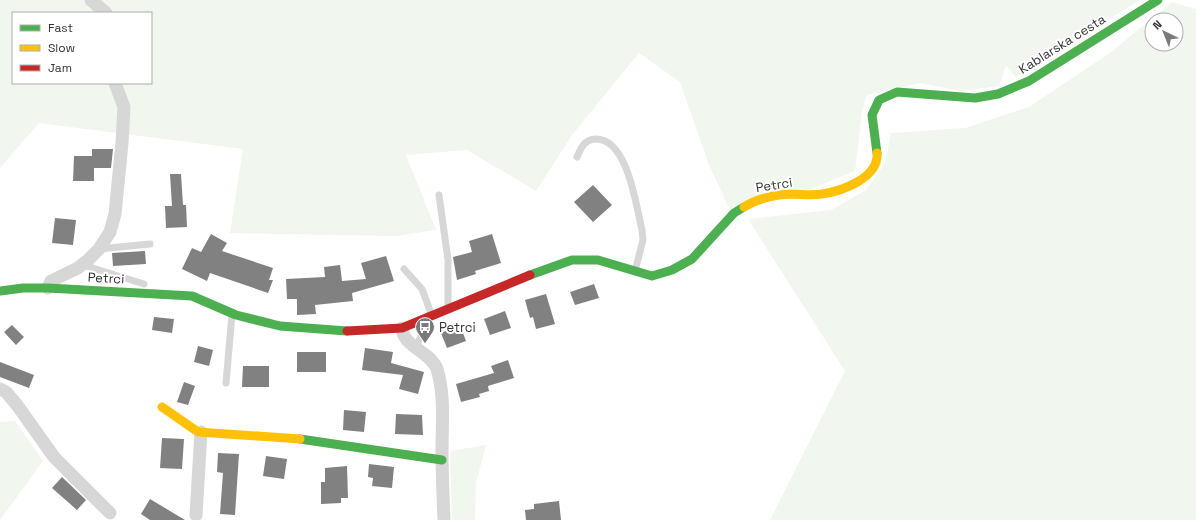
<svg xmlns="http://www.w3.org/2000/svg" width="1196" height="520" font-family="'Space Grotesk',sans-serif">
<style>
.green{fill:#f1f6ee;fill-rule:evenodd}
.building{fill:#818181}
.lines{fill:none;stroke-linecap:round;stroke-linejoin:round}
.lane{stroke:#d7d7d7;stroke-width:7}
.street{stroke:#d7d7d7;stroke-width:13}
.fast{stroke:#4caf50;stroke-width:9}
.slow{stroke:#ffc107;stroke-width:9}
.jam{stroke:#c62828;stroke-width:9}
.labels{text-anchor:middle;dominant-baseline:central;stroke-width:4;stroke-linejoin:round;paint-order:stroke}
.street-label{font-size:13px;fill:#333;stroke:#fff}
.poi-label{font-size:13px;fill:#333;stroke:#fff;text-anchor:start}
</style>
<rect width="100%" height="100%" fill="#fff"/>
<!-- green -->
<path class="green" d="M 0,0 L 1140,0 L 1016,77 L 1006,66 L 999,86 L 960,91 L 921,83 L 867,95 L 862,111 L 855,171 L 811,189 L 730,210 L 709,165 L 680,82 L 639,53 L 572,135 L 536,191 L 467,150 L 406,155 L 436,230 L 396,236 L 230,233 L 243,149 L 39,123 L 0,168 ZM 13,13 L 151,13 L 151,83 L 13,83 Z
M 1172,2 L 1196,9 L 1196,520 L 770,520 L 845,371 L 748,219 L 831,210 L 866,190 L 885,163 L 891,133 L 965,128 L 1029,107 L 1110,53 ZM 1152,20 L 1176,20 L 1176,44 L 1152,44 Z
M 15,421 L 43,461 L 0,520 L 0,422 Z
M 486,445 L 476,483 L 475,520 L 452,520 L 450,451 Z"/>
<!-- building -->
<path class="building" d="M 92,149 L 113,149 L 111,168 L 94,168 L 94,181 L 73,181 L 74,156 L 92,156 Z
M 170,174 L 181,174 L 183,205 L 186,205 L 187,227 L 166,228 L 165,206 L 172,206 Z
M 593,185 L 612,205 L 593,222 L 574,202 Z
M 55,218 L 76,220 L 73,245 L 52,243 Z
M 211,234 L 227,243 L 222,251 L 273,268 L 269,280 L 273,280 L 268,293 L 210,273 L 207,281 L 182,269 L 192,248 L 201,252 Z
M 492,234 L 501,263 L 475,271 L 476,274 L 457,280 L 453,257 L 472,252 L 469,241 Z
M 145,251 L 146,264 L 113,266 L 112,253 Z
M 386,256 L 394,281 L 352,293 L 353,301 L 315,305 L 316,314 L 297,315 L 297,299 L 287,299 L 286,279 L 325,277 L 324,267 L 340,265 L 342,281 L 366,279 L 361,263 Z
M 594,284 L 599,298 L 575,305 L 570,292 Z
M 546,294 L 555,324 L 536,329 L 533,317 L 530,318 L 525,300 Z
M 505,311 L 511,328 L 490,335 L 484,319 Z
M 154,317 L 174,319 L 172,333 L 152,330 Z
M 12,325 L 24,337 L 16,345 L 4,332 Z
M 460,325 L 466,341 L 447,348 L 441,333 Z
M 198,346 L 213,350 L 209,366 L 194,362 Z
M 365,348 L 393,352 L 391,363 L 424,372 L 418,394 L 399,389 L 403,375 L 362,370 Z
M 297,352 L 326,352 L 326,372 L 297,372 Z
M 508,360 L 514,378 L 488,386 L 489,391 L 479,394 L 480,397 L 461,402 L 456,384 L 494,373 L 491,366 Z
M 0,362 L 34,375 L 29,388 L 0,377 Z
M 243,366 L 269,366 L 269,387 L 242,387 Z
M 184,382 L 195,386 L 188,405 L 177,402 Z
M 344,410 L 366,412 L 364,432 L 343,430 Z
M 396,414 L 422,415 L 423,435 L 395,434 Z
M 162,438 L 184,439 L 182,469 L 160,468 Z
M 218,453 L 239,454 L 235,515 L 220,514 L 223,473 L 217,472 Z
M 266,456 L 287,459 L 284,479 L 263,476 Z
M 369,464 L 394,467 L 392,488 L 372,486 L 373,478 L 368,477 Z
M 347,466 L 348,498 L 341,498 L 341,503 L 321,504 L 321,482 L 325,482 L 325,468 Z
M 62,477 L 86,500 L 77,510 L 52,488 Z
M 150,499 L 185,520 L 150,520 L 141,514 Z
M 559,501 L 561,520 L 526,520 L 525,510 L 534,509 L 534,504 Z"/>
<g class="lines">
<!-- lane -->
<path class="lane" d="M 577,157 C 581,148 584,140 595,139 C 628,138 636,206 642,230 L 643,240 L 635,271
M 439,195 L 448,260 L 448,307
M 99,249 L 150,244
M 83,265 L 144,284
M 404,269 L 422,289 L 432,316
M 416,347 L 422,334 L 418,322
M 226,383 L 232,314"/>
<!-- street -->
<path class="street" d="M 91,0 L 106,13
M 48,288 L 51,281 L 78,268 L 88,260 L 99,249 L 110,232 L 115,214 L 122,143 L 124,107 L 115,83
M 402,328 C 403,347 431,352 437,369 C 445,395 442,423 442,449 C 442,473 443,496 444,520
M 0,389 L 6,392 L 17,405 L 54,457 L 110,513
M 196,515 L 201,432"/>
<!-- fast -->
<path class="fast" d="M 877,153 L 872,115 L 879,100 L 897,92 L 975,98 L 998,94 L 1029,81 L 1158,0
M 530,275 L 572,260 L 598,260 L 652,276 L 672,270 L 692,259 L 734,213 L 744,207
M 0,291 L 23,288 L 48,288 L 192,296 L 236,315 L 280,326 L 347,331
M 300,439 L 442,460"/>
<!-- slow -->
<path class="slow" d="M 744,207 C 755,200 766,197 779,195 C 793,193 808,196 822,194 C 842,191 879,178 877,153
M 162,407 L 198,432 L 300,439"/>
<!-- jam -->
<path class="jam" d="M 347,331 L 402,328 L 530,275"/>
</g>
<!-- icons -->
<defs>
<g id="bus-pin" transform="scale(1)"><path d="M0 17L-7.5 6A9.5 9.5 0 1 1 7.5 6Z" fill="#7a7a7a" stroke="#fff"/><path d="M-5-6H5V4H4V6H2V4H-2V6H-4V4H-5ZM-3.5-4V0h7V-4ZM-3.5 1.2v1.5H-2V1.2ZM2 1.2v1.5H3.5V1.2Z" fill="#fff"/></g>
</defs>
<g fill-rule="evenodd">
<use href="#bus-pin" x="425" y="327"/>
</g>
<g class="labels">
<!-- street labels -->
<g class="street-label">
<text transform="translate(1062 44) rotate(-32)">Kablarska cesta</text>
<text transform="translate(774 185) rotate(-9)">Petrci</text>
<text transform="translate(106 278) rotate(3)">Petrci</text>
</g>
<!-- poi labels -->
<g class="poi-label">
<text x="439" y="327">Petrci</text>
</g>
</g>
<!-- legend -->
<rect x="12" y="12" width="140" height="72" fill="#ffffff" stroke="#adadad"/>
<rect x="20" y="25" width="20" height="6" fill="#4caf50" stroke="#adadad"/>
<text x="48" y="32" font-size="12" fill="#333333">Fast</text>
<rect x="20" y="45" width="20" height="6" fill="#ffc107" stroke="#adadad"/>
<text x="48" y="52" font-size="12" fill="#333333">Slow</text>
<rect x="20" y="65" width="20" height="6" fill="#c62828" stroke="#adadad"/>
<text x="48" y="72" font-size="12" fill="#333333">Jam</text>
<!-- north arrow -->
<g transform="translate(1164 32) rotate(317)"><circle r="19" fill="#ffffff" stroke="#adadad"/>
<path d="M0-3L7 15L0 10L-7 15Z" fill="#7a7a7a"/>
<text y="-6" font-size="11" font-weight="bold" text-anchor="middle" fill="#333333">N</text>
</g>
</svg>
